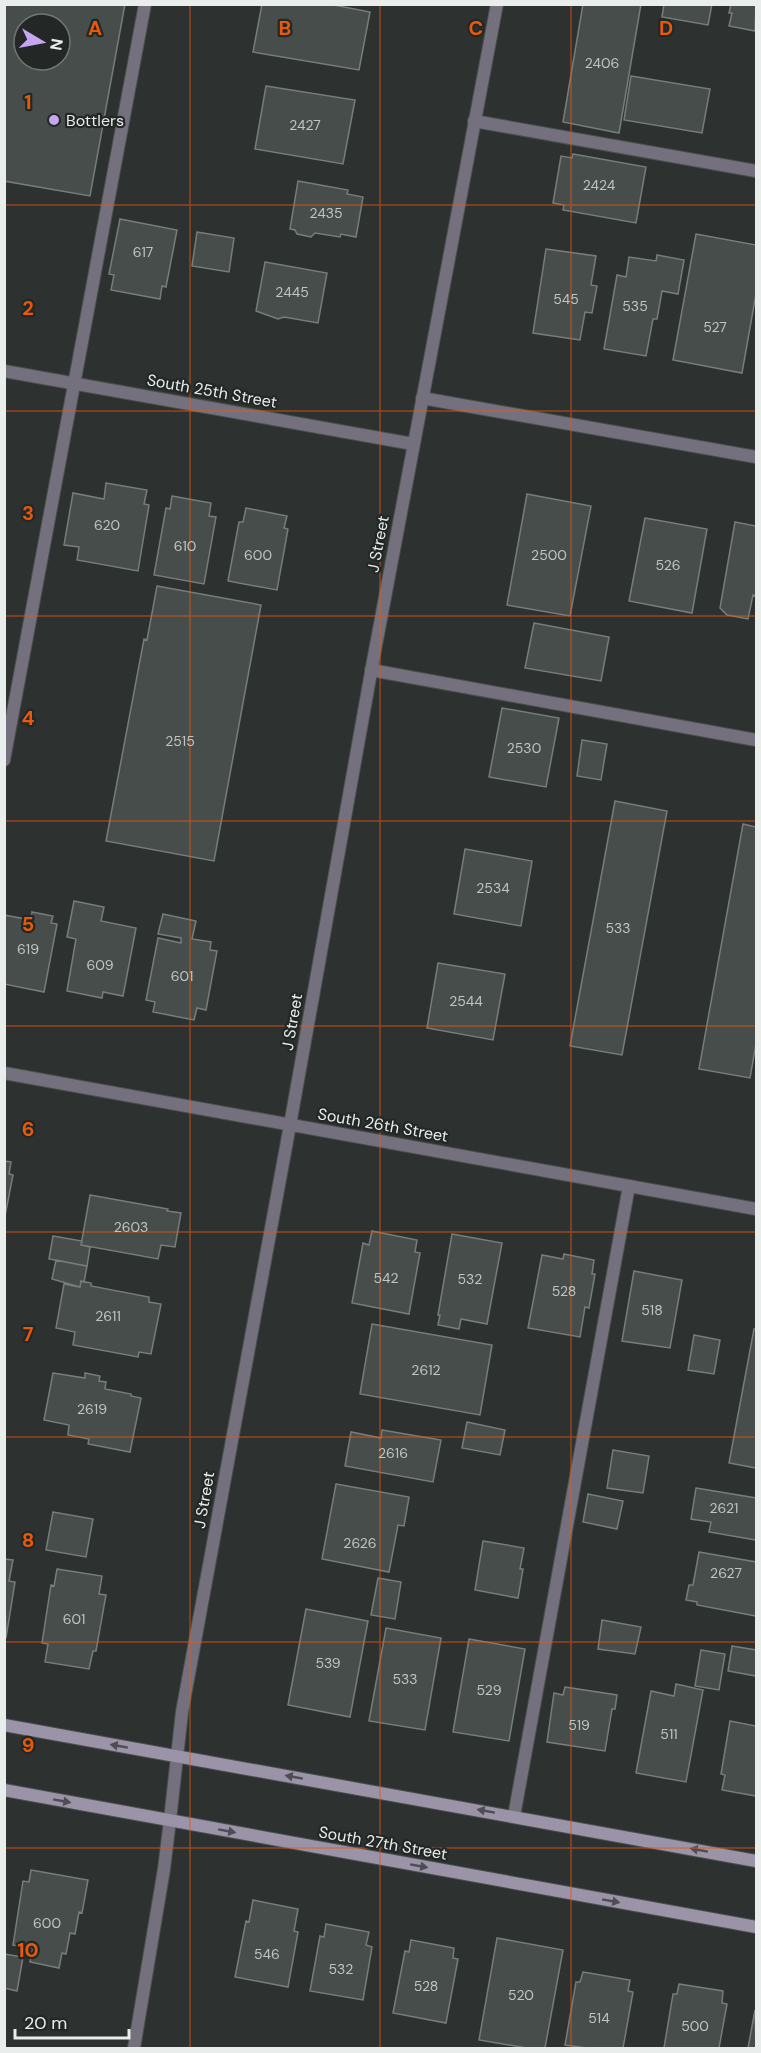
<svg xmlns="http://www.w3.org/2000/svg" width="761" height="2053" font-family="'DM Sans',sans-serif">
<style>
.building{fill:#474d4b;stroke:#767d7a;stroke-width:1.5;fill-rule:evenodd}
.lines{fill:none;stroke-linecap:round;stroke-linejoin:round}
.service-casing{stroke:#4b504e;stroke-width:14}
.minor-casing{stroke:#4b504e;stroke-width:14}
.tertiary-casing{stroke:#4b504e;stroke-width:14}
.secondary-casing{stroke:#4b504e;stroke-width:14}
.service{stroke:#75707d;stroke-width:12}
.minor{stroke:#75707d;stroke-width:12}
.tertiary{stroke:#75707d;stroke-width:12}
.secondary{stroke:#9b93a7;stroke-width:12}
.oneway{fill:#4d4d53}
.grid{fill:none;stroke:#e8590c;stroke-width:1.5;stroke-opacity:0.55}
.poi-dot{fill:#c5a6f0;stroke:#232826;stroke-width:2}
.labels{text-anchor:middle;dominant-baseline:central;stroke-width:4.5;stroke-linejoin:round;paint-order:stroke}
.number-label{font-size:14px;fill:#c0c5c3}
.poi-label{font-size:16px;fill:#e9edeb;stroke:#232826;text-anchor:start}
.street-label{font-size:16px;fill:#e9edeb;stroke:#232826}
.grid-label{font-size:20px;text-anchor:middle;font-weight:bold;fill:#e8590c;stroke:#232826;stroke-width:4.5;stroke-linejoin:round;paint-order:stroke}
</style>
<rect width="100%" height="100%" fill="#2d3230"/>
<!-- building -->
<path class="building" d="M 4,4 L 125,4 L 90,196 L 4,181 ZM 24,24 L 60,24 L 60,60 L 24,60 Z
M 262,4 L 329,4 L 370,12 L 359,70 L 253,52 Z
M 583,4 L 641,4 L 619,133 L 563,122 Z
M 664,4 L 712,4 L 708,25 L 662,17 Z
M 731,4 L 756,4 L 755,31 L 729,26 L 732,13 L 729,13 Z
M 631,76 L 710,89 L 702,133 L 624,120 Z
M 266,86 L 355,100 L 343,164 L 255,149 Z
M 573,154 L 646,167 L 636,223 L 563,210 L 564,205 L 553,203 L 561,156 L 572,158 Z
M 298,181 L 348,190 L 347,194 L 363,197 L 356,237 L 341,234 L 340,237 L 315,233 L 311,237 L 297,234 L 295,230 L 290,229 Z
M 120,219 L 177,230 L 166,287 L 162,286 L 160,299 L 111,290 L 114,275 L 109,274 Z
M 197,232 L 234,238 L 229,272 L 192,266 Z
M 696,234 L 756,245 L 756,294 L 742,373 L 673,360 Z
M 546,249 L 596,256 L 591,285 L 597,286 L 592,313 L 585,312 L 580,340 L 533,333 Z
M 657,255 L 684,260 L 678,294 L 662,291 L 657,319 L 653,319 L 646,356 L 604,349 L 617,275 L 626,277 L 629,257 L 656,261 Z
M 265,262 L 327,273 L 318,323 L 284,317 L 278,319 L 256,311 Z
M 106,483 L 147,490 L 144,504 L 149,505 L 138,571 L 77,560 L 79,547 L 64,545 L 73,493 L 104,499 Z
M 527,494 L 591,506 L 570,616 L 507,605 Z
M 172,496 L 211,503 L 209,516 L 216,517 L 204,584 L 154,575 L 166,508 L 170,509 Z
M 246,508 L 287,516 L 284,528 L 288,529 L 277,590 L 228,581 L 239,522 L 243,522 Z
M 645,518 L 707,529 L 692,613 L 629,601 Z
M 735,522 L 756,526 L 756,596 L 753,595 L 748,619 L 727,615 L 720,608 Z
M 157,586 L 261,605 L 214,861 L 106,841 L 144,639 L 147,640 Z
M 534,623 L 609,637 L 601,681 L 525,668 Z
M 502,708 L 559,718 L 546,787 L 489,777 Z
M 582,740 L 607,744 L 601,780 L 577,776 Z
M 615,801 L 667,811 L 622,1055 L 570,1046 Z
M 743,824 L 756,827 L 756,1044 L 750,1078 L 699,1069 Z
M 465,849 L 532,861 L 521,926 L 454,914 Z
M 74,901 L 104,907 L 101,921 L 136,928 L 123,996 L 103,992 L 102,998 L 67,991 L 76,939 L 67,937 Z
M 32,912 L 53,916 L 51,923 L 57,924 L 44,992 L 4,984 L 4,915 L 31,920 Z
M 163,914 L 196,921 L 192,939 L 211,942 L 210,950 L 217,951 L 206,1010 L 197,1008 L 194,1020 L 153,1012 L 155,1002 L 146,1000 L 158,938 L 181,943 L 181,938 L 158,934 Z
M 438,963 L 505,974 L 493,1040 L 427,1028 Z
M 4,1161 L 11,1162 L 9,1174 L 13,1175 L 4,1221 Z
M 90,1195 L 168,1209 L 167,1211 L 181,1213 L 175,1247 L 161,1245 L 158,1259 L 81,1245 Z
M 372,1231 L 417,1240 L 415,1252 L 420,1253 L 409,1314 L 352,1303 L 363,1243 L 369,1245 Z
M 452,1234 L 502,1243 L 487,1324 L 461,1319 L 459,1329 L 438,1325 L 440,1315 L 438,1315 Z
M 53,1236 L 82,1241 L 81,1245 L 90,1247 L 87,1266 L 49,1259 Z
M 564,1254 L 594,1260 L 592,1274 L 595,1274 L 589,1308 L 585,1307 L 580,1337 L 528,1328 L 542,1255 L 563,1259 Z
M 56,1260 L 87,1266 L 84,1282 L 81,1281 L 80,1287 L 52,1279 Z
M 634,1271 L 682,1280 L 670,1348 L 622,1341 Z
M 81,1281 L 91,1283 L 91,1286 L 149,1297 L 149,1302 L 161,1304 L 151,1354 L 139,1352 L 138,1357 L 73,1345 L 75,1332 L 56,1328 L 64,1284 L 80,1287 Z
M 372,1324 L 492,1345 L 480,1415 L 360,1394 Z
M 754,1329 L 756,1329 L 756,1468 L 729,1463 Z
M 694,1335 L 720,1340 L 714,1374 L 688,1370 Z
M 53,1373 L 85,1378 L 85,1373 L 100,1376 L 99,1381 L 106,1382 L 105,1389 L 131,1394 L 131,1396 L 141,1398 L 130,1452 L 88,1444 L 89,1439 L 68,1435 L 69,1425 L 44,1420 Z
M 467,1422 L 505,1430 L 500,1455 L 462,1448 Z
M 382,1430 L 441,1440 L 433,1482 L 345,1466 L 351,1432 L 381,1438 Z
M 613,1450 L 649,1456 L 643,1493 L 607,1488 Z
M 336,1484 L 409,1497 L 404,1526 L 398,1525 L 389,1572 L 322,1559 Z
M 696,1488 L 756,1498 L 756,1540 L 709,1532 L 711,1522 L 691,1519 Z
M 588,1494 L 623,1501 L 617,1529 L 583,1522 Z
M 53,1512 L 93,1519 L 86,1557 L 46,1550 Z
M 483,1541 L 524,1548 L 520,1569 L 523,1569 L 518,1598 L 475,1590 Z
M 699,1552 L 756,1562 L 756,1616 L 697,1605 L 697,1602 L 686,1600 L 689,1585 L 693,1585 Z
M 4,1559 L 13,1560 L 9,1581 L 15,1582 L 6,1638 Z
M 57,1569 L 102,1576 L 99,1594 L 106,1595 L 96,1651 L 93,1651 L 89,1669 L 45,1662 L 48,1644 L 42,1643 L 51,1585 L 54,1586 Z
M 378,1578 L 401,1582 L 395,1619 L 371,1615 Z
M 306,1609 L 368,1621 L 350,1717 L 288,1705 Z
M 602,1620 L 641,1627 L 635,1654 L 598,1649 Z
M 386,1628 L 441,1638 L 425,1730 L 369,1721 Z
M 469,1639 L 525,1649 L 509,1741 L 453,1732 Z
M 732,1646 L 756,1650 L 756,1676 L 728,1671 Z
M 701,1650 L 725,1654 L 719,1690 L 695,1686 Z
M 676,1684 L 703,1690 L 686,1782 L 636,1773 L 651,1691 L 674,1696 Z
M 565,1687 L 617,1695 L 615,1709 L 612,1709 L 605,1751 L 547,1742 L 554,1693 L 563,1695 Z
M 730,1721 L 756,1726 L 756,1796 L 722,1790 L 725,1775 L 721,1774 Z
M 31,1870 L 88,1880 L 82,1913 L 79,1912 L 75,1934 L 70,1933 L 66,1954 L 62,1953 L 59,1968 L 30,1962 L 33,1948 L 13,1945 L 23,1881 L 29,1882 Z
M 253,1900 L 298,1909 L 294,1931 L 298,1932 L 288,1987 L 235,1977 L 246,1921 L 249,1922 Z
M 326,1924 L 369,1932 L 366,1945 L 372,1947 L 363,2000 L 310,1991 L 320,1936 L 324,1937 Z
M 497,1938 L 563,1950 L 545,2048 L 527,2048 L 479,2040 Z
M 411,1940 L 454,1948 L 453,1958 L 458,1959 L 446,2023 L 393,2013 L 405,1951 L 409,1952 Z
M 4,1954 L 23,1957 L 17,1991 L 4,1988 Z
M 583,1972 L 630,1980 L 628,1991 L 633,1992 L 623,2048 L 587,2048 L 565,2045 L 576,1982 L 580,1982 Z
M 679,1984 L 723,1991 L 722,2003 L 727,2004 L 719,2048 L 664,2048 L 673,1994 L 677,1994 Z
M 755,2010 L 756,2048 L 748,2048 Z"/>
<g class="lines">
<!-- service casing -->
<g class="service-casing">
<path id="service" d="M 474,121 L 756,171
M 371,670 L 756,740
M 4,760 L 145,4
M 514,1816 L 629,1186"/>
</g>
<!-- minor casing -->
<g class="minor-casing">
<path id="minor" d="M 4,371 L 413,444
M 422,398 L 756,457
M 4,1073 L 756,1209
M 134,2048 L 164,1869 L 170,1820"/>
</g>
<!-- tertiary casing -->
<g class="tertiary-casing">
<path id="tertiary" d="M 170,1820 L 182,1712 L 290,1125 L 373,661 L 497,4"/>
</g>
<!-- secondary casing -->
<g class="secondary-casing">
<path id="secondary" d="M 4,1725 L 756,1861
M 4,1790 L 756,1927"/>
</g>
<!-- service -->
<use href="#service" class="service"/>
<!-- minor -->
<use href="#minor" class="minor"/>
<!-- tertiary -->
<use href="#tertiary" class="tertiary"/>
<!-- secondary -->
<use href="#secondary" class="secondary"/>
</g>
<!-- one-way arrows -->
<defs><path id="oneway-solid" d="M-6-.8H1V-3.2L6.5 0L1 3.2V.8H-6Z" transform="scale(1.5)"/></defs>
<g class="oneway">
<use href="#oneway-solid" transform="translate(119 1746) rotate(-170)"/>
<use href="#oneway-solid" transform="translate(294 1777) rotate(-170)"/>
<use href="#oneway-solid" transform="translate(62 1801) rotate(10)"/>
<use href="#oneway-solid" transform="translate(486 1811) rotate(-170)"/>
<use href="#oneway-solid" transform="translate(227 1831) rotate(10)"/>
<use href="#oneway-solid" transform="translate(699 1850) rotate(-170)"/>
<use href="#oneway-solid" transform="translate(419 1866) rotate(10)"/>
<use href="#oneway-solid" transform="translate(611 1901) rotate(10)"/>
</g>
<!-- grid -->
<path class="grid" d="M 190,4 L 190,2048M 380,4 L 380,2048M 571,4 L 571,2048M 4,205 L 756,205M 4,411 L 756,411M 4,616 L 756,616M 4,821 L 756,821M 4,1026 L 756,1026M 4,1232 L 756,1232M 4,1437 L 756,1437M 4,1642 L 756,1642M 4,1848 L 756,1848"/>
<!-- markers -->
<circle class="poi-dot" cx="54" cy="120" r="6"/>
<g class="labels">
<!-- number labels -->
<g class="number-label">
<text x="602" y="63">2406</text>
<text x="305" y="125">2427</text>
<text x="599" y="185">2424</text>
<text x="326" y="213">2435</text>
<text x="143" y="252">617</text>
<text x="292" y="292">2445</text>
<text x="566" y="299">545</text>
<text x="635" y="306">535</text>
<text x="715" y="327">527</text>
<text x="107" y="525">620</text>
<text x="185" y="546">610</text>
<text x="258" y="555">600</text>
<text x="549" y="555">2500</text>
<text x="668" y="565">526</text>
<text x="180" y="741">2515</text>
<text x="524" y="748">2530</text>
<text x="493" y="888">2534</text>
<text x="618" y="928">533</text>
<text x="28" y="949">619</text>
<text x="100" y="965">609</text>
<text x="182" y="976">601</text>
<text x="466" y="1001">2544</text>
<text x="131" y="1227">2603</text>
<text x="386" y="1278">542</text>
<text x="470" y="1279">532</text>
<text x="564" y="1291">528</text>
<text x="652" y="1310">518</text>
<text x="108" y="1316">2611</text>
<text x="426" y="1370">2612</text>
<text x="92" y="1409">2619</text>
<text x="393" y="1453">2616</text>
<text x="724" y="1508">2621</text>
<text x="360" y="1543">2626</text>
<text x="726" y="1573">2627</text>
<text x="74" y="1619">601</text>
<text x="328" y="1663">539</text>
<text x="405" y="1679">533</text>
<text x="489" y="1690">529</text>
<text x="579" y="1725">519</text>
<text x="669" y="1734">511</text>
<text x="47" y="1923">600</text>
<text x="267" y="1954">546</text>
<text x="341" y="1969">532</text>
<text x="426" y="1986">528</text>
<text x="521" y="1995">520</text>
<text x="599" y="2018">514</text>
<text x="695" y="2026">500</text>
</g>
<!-- poi labels -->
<g class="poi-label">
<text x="66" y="120">Bottlers</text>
</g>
<!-- street labels -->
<g class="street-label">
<text transform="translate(212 391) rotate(10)">South 25th Street</text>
<text transform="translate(378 544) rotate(-79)">J Street</text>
<text transform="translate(292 1022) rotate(-80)">J Street</text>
<text transform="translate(383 1125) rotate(10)">South 26th Street</text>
<text transform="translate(204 1500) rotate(-80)">J Street</text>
<text transform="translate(383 1843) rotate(10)">South 27th Street</text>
</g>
</g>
<g class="grid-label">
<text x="95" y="35">A</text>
<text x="285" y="35">B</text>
<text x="476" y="35">C</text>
<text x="666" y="35">D</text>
<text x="28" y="109">1</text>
<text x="28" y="315">2</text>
<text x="28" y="520">3</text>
<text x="28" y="725">4</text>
<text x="28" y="931">5</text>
<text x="28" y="1136">6</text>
<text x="28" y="1341">7</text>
<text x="28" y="1547">8</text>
<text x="28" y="1752">9</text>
<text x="28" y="1957">10</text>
</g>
<!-- border -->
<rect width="761" height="2053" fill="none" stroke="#e9edeb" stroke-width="12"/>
<!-- north arrow -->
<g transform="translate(42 42) rotate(100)"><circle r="28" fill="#232826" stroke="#727775" stroke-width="1.5"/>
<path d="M0-4.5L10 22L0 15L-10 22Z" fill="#c5a6f0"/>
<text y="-9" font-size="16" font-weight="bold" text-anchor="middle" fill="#e9edeb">N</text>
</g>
<!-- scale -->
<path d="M15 2029v9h114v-9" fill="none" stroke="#e9edeb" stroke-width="3"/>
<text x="24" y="2029" font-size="18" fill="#e9edeb" stroke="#232826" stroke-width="4.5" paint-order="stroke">20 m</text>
</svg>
